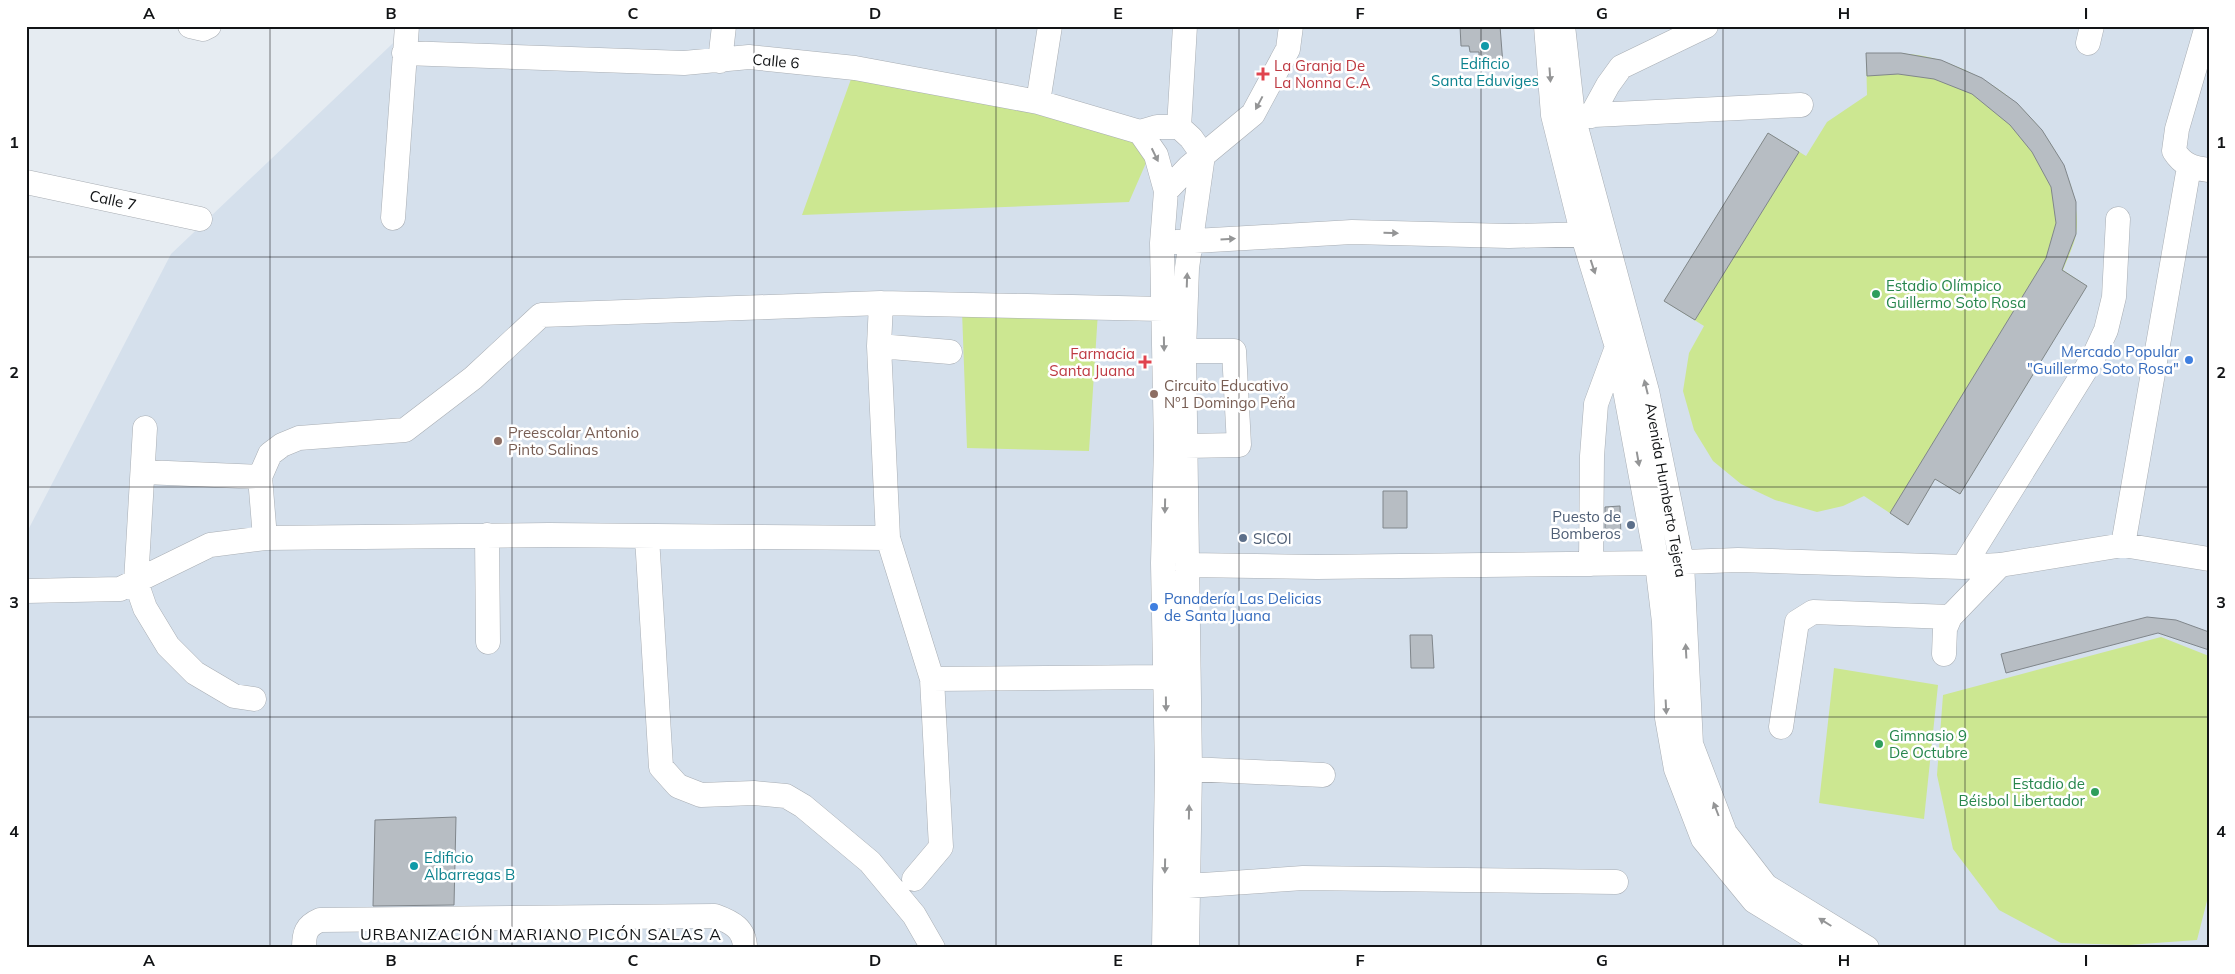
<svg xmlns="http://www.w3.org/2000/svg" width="2235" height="974" font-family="Mulish,sans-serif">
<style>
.built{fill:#d5e0ec}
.green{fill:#cce791}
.building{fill:#b7bdc3;stroke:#80868b}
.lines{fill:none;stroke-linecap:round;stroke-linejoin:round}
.minor-casing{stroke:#a9aeb4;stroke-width:25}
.minor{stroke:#fff;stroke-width:24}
.oneway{fill:#949596}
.grid{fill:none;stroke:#121416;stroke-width:1;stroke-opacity:0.55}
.culture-dot{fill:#0f9aa8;stroke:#fff;stroke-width:2}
.health-dot{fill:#e0444e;stroke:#fff;stroke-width:2}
.leisure-dot{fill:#2e9e5b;stroke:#fff;stroke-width:2}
.shop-dot{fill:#3f7fe0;stroke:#fff;stroke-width:2}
.education-dot{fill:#8d6e63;stroke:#fff;stroke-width:2}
.service-dot{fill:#5c6f8a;stroke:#fff;stroke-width:2}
.labels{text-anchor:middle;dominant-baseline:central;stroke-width:5;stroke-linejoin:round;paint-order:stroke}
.street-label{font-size:15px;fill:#121416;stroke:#fff}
.culture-label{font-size:15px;fill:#0d838f;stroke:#fff}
.health-label{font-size:15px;fill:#be3a42;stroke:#fff;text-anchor:start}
.leisure-label{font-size:15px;fill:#27864d;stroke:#fff;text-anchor:start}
.shop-label{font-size:15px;fill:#366cbe;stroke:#fff;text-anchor:end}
.education-label{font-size:15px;fill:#785e54;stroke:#fff;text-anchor:start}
.service-label{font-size:15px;fill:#4e5e75;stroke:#fff;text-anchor:end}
.neighbourhood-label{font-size:16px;letter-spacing:1px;fill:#121416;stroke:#fff}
.neatline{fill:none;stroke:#121416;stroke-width:2}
.grid-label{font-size:16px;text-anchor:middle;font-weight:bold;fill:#121416}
</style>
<rect width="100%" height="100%" fill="#e6ecf2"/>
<!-- built -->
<path class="built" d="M 411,26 L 2209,26 L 2209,948 L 26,948 L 26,534 L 171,254 Z"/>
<!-- green -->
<path class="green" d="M 1866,53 C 1891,53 1918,52 1942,61 C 2002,81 2051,125 2071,186 C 2075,201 2079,219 2076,234 C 2074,246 2067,259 2063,270 L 2087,286 L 1960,494 L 1935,479 L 1908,525 L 1864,496 L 1843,506 L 1817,512 L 1775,500 L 1741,484 L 1713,461 L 1694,430 L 1683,391 L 1689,353 L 1704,326 L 1664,301 L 1768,133 L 1806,156 L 1827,122 L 1867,95 Z
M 855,68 L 1156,140 L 1129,202 L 802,215 Z
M 962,311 L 1098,312 L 1089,451 L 967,448 Z
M 2161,637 L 2209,656 L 2209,893 L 2197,940 L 2128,945 L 2061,943 L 1999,910 L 1953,849 L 1937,775 L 1943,695 Z
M 1834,668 L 1938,685 L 1924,819 L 1819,803 Z"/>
<!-- building -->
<path class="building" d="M 1460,26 L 1500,26 L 1503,65 L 1479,63 L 1479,52 L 1470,52 L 1469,46 L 1461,46 Z
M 1866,53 L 1901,53 L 1941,60 L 1982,78 L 2017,103 L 2042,130 L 2064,165 L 2076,202 L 2076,234 L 2062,270 L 2087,286 L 1960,494 L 1935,479 L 1908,525 L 1890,513 L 2046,258 L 2056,223 L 2051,187 L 2032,152 L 2010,125 L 1972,94 L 1934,79 L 1898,74 L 1867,76 Z
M 1768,133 L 1799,152 L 1695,320 L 1664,301 Z
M 1383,491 L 1407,491 L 1407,528 L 1383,528 Z
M 1620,506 L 1621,538 L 1605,538 L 1605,507 Z
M 2147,617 L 2176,620 L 2209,632 L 2209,650 L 2158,633 L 2006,673 L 2001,654 Z
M 1410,635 L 1432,635 L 1434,668 L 1411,668 Z
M 456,817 L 454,905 L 373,906 L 375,820 Z"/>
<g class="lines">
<!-- minor casing -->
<g class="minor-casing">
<path id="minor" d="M 190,26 L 203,29 L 209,26
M 1546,26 L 1553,115 L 1583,236 L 1617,347 L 1657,563 L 1664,622 L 1667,718 L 1676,769 L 1703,839 L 1754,901 L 1831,948
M 1563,26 L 1573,116 L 1647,391 L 1682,563 L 1691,744 L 1725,833 L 1766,886 L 1867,948
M 2207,26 L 2177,129 L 2174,151 C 2183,165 2192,168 2209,170
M 2088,43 L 2092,26
M 404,53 L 684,63 L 749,57 L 855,68 L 1038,102 L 1140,132
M 720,61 L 724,26
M 1038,102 L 1050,26
M 1573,116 L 1801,105
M 1591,116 L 1608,85 L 1621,67 L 1706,26
M 1179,127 L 1185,26
M 1140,132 L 1157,127 L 1179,127 L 1191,138 L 1203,155 L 1187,268 L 1184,351 L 1190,769 L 1187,948
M 1140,132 L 1156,155 L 1166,191 L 1162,243 L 1166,446 L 1163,563 L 1167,770 L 1164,948
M 26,182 L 200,219
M 1166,191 L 1189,167 L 1253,114 L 1288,49 L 1291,26
M 393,218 L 407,26
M 1177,242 L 1352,232 L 1509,236 L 1598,234
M 881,303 L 879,346 L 888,538 L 932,679 L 941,847 L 914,879
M 879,346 L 950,352
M 1184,351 L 1234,351 L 1239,445 L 1185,446
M 145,428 L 136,582 L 145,608 L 168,646 L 195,673 L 234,696 L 254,699
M 144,472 L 260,477
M 487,535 L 488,642
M 647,537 L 661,767 L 678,786 L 701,795 L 754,793 L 786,796 L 803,806 L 870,862 L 914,915 L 933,948
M 265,538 L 260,477 L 270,454 L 282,445 L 299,438 L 405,430 L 473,378 L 541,315 L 881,303 L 1163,309
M 2123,545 L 2189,167
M 1591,564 L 1592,456 L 1596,404 L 1617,347
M 1189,565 L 1317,567 L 1657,563 L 1738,560 L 1963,567 L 2000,565 L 2123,545 L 2209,559
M 1963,567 L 2094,356 L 2106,330 L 2114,297 L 2118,219
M 26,591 L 120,589 L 210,545 L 265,538 L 549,535 L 888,538
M 1944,654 L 1945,629 L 1950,617 L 2000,565
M 932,679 L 1165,677
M 1781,727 L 1797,622 L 1813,612 L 1950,617
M 1190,769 L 1323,775
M 1188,886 L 1303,878 L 1616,882
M 304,948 C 304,933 306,926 320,920 L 715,916 C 732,922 745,929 745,948"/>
</g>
<!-- minor -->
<use href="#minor" class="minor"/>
</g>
<!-- one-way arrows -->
<defs><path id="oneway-solid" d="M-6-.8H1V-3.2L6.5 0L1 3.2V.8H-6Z" transform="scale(1.25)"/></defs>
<g class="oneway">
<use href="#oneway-solid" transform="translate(1550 75) rotate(86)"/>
<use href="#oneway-solid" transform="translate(1259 103) rotate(118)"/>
<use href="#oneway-solid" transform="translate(1155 155) rotate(64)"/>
<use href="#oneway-solid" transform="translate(1391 233) rotate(1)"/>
<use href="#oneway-solid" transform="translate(1228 239) rotate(-3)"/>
<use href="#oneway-solid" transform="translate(1593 267) rotate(72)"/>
<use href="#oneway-solid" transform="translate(1187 280) rotate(-88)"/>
<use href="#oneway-solid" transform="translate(1164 344) rotate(89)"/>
<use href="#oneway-solid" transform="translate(1646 387) rotate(-104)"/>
<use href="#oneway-solid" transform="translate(1638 459) rotate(80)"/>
<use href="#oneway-solid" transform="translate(1165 506) rotate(91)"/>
<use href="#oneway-solid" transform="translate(1686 651) rotate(-93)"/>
<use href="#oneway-solid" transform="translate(1166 704) rotate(89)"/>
<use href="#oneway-solid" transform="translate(1666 707) rotate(87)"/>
<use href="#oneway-solid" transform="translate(1716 809) rotate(-111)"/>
<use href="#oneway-solid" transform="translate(1189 812) rotate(-89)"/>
<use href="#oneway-solid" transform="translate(1165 866) rotate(91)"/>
<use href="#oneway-solid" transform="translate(1825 922) rotate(-148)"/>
</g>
<!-- grid -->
<path class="grid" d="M 270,26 L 270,948M 512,26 L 512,948M 754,26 L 754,948M 996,26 L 996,948M 1239,26 L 1239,948M 1481,26 L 1481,948M 1723,26 L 1723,948M 1965,26 L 1965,948M 26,257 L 2209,257M 26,487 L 2209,487M 26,717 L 2209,717"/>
<!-- markers -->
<g class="culture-dot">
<circle cx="1485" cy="46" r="5"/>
<circle cx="414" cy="866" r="5"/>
</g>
<g class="health-dot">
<path d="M1260.5 66.5h5v5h5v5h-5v5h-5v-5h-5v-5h5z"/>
<path d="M1142.5 354.5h5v5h5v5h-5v5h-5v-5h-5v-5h5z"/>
</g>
<g class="leisure-dot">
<circle cx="1876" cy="294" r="5"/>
<circle cx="1879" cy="744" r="5"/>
<circle cx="2095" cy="792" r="5"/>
</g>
<g class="shop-dot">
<circle cx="2189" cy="360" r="5"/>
<circle cx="1154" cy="607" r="5"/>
</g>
<g class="education-dot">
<circle cx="1154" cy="394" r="5"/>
<circle cx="498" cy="441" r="5"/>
</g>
<g class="service-dot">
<circle cx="1631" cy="525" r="5"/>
<circle cx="1243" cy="538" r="5"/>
</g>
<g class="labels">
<!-- street labels -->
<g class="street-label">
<text transform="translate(776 61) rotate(5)">Calle 6</text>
<text transform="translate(113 200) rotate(12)">Calle 7</text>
<text transform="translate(1666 490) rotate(80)">Avenida Humberto Tejera</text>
</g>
<!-- culture labels -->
<g class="culture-label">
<text x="1485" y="63">Edificio<tspan x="1485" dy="17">Santa Eduviges</tspan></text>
<text x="424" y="857" text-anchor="start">Edificio<tspan x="424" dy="17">Albarregas B</tspan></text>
</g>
<!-- health labels -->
<g class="health-label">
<text x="1274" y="65">La Granja De<tspan x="1274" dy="17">La Nonna C.A</tspan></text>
<text x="1135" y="353" text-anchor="end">Farmacia<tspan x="1135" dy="17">Santa Juana</tspan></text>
</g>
<!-- leisure labels -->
<g class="leisure-label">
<text x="1886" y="285">Estadio Olímpico<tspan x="1886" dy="17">Guillermo Soto Rosa</tspan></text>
<text x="1889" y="735">Gimnasio 9<tspan x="1889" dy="17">De Octubre</tspan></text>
<text x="2085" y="783" text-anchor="end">Estadio de<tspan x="2085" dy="17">Béisbol Libertador</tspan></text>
</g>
<!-- shop labels -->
<g class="shop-label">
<text x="2179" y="351">Mercado Popular<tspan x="2179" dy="17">"Guillermo Soto Rosa"</tspan></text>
<text x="1164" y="598" text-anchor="start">Panadería Las Delicias<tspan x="1164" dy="17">de Santa Juana</tspan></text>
</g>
<!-- education labels -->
<g class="education-label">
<text x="1164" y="385">Circuito Educativo<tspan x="1164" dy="17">Nº1 Domingo Peña</tspan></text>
<text x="508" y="432">Preescolar Antonio<tspan x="508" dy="17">Pinto Salinas</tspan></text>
</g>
<!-- service labels -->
<g class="service-label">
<text x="1621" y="516">Puesto de<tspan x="1621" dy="17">Bomberos</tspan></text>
<text x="1253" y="538" text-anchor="start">SICOI</text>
</g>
<!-- neighbourhood labels -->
<g class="neighbourhood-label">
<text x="541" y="934">URBANIZACIÓN MARIANO PICÓN SALAS A</text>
</g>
</g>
<!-- border -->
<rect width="2235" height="974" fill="none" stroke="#ffffff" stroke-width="55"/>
<rect x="28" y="28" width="2180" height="918" class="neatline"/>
<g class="grid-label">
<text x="149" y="19">A</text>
<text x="391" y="19">B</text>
<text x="633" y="19">C</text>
<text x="875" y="19">D</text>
<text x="1118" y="19">E</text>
<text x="1360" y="19">F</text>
<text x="1602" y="19">G</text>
<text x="1844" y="19">H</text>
<text x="2086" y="19">I</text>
<text x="14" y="148">1</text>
<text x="2221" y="148">1</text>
<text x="14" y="378">2</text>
<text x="2221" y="378">2</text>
<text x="14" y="608">3</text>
<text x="2221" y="608">3</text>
<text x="14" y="837">4</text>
<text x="2221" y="837">4</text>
<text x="149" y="966">A</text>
<text x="391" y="966">B</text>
<text x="633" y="966">C</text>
<text x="875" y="966">D</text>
<text x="1118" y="966">E</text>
<text x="1360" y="966">F</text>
<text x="1602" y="966">G</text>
<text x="1844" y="966">H</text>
<text x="2086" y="966">I</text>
</g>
</svg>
